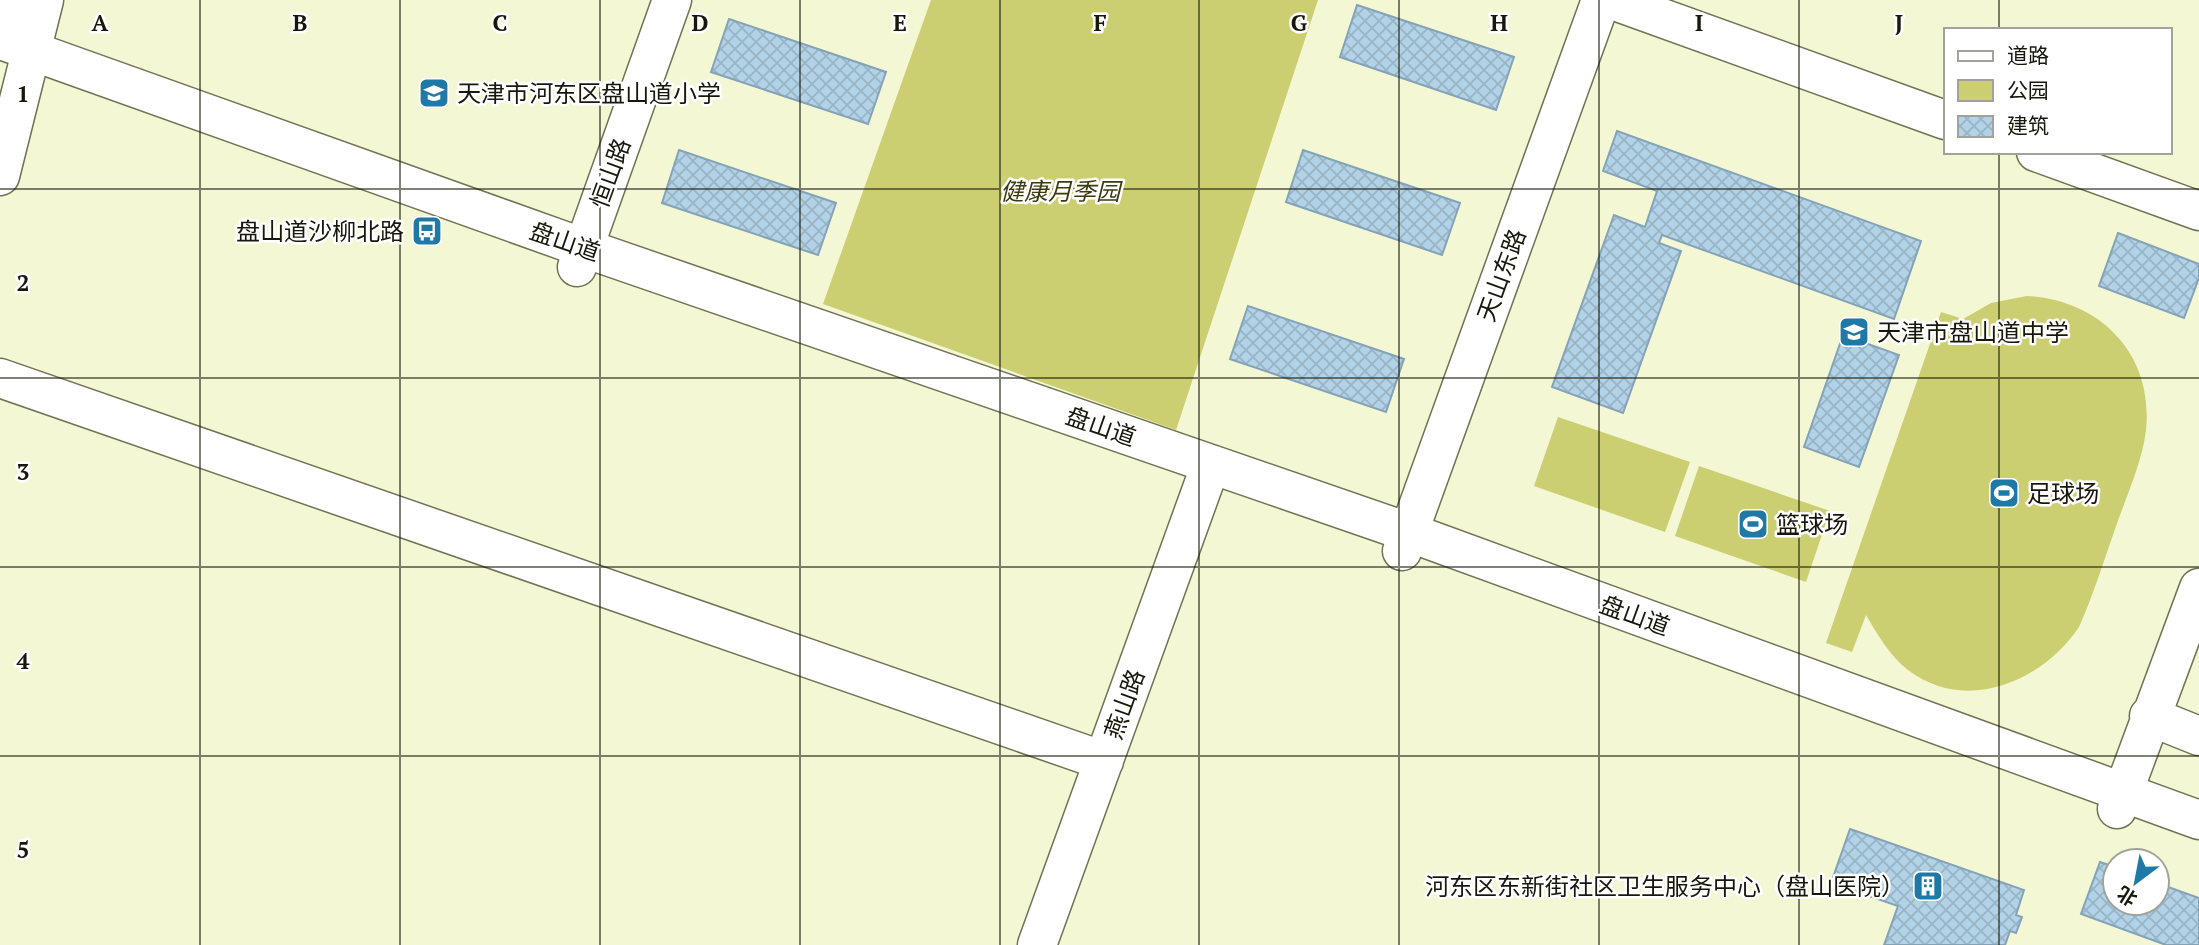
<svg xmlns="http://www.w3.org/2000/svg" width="2199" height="945" font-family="'PT Serif','Noto Sans SC',serif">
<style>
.green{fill:#cbce71}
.building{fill:url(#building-cross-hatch);stroke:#85a3b7;stroke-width:2}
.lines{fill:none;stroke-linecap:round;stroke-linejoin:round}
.minor-casing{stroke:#707254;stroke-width:41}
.major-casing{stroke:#707254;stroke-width:41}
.minor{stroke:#fff;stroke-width:38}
.major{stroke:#fff;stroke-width:38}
.grid{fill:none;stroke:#17170b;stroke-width:2;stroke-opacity:0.55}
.labels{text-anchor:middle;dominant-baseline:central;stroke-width:5;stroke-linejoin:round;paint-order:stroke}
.poi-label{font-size:24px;fill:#17170b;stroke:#fff;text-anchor:start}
.street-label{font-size:24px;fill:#17170b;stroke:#fff}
.park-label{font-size:24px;font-style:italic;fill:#3a3b0f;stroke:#fff}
.grid-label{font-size:23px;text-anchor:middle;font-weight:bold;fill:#17170b;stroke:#fff;stroke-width:5;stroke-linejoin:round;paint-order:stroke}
</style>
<defs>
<pattern id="building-cross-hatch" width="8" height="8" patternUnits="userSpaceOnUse" patternTransform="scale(1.75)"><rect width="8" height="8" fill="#b2d2e7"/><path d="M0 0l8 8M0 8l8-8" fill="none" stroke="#98b4c5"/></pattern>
</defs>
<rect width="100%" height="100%" fill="#f4f7d4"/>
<!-- green -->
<path class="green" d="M 931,0 L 1318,0 L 1176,430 L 823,304 Z
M 2027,296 C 2100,300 2154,354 2146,430 C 2142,464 2125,499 2114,532 C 2103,563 2093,596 2079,627 C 2042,682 1966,714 1908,670 C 1889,655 1878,635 1866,615 L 1852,652 L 1826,643 L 1941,312 L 1963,319 L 1991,303 Z
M 1558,417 L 1690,462 L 1665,532 L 1534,486 Z
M 1699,466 L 1830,511 L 1806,582 L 1675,536 Z"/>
<!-- building -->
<path class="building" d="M 1357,5 L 1514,57 L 1496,110 L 1340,57 Z
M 729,19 L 886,72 L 868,124 L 711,72 Z
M 1617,131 L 1921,241 L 1894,319 L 1662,235 L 1659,243 L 1681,251 L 1623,413 L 1552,387 L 1614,215 L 1645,227 L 1657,191 L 1603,171 Z
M 679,150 L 836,203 L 818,255 L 662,203 Z
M 1303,150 L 1460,203 L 1442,255 L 1286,202 Z
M 2118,233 L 2199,264 L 2199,278 L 2184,318 L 2099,286 Z
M 1248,306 L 1404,359 L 1386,412 L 1230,359 Z
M 1843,335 L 1899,355 L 1859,467 L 1804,447 Z
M 1850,829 L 2024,890 L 2016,915 L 2022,917 L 2016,933 L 2010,931 L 2005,945 L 1884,945 L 1898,906 L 1831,883 Z
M 2100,862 L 2115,867 L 2115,903 L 2157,903 L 2157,883 L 2199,898 L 2199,945 L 2166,945 L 2081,914 Z"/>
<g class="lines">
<!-- minor casing -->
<g class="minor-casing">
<path id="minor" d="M 1612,0 L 1945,120
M 1,40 L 584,248 L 1408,532 L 2199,820
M 2036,152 L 2199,211
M 577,267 L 672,0
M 0,378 L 1104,761
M 1402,551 L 1601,0
M 2149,716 L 2199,736
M 2117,809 L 2199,588
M 1037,945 L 1211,464"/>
</g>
<!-- major casing -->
<g class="major-casing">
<path id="major" d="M 0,38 L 9,0
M 0,176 L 44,0"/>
</g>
<!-- minor -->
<use href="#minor" class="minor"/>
<!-- major -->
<use href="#major" class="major"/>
</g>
<!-- grid -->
<path class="grid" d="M 200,0 L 200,945M 400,0 L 400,945M 600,0 L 600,945M 800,0 L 800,945M 1000,0 L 1000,945M 1199,0 L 1199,945M 1399,0 L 1399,945M 1599,0 L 1599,945M 1799,0 L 1799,945M 1999,0 L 1999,30M 1999,152 L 1999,945M 0,189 L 2199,189M 0,378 L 2199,378M 0,567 L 2199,567M 0,756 L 2199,756"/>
<!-- icons -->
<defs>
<g id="school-square" transform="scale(1.575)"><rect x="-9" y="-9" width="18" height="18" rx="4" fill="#1e79a7" stroke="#fff"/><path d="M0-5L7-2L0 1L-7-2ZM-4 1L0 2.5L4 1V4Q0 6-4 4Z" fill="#fff"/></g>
<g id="bus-square" transform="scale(1.575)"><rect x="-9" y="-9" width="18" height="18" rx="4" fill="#1e79a7" stroke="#fff"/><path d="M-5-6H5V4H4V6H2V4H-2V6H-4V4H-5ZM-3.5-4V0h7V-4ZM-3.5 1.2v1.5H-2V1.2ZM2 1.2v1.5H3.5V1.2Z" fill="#fff"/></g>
<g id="stadium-square" transform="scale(1.575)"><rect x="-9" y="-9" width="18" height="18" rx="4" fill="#1e79a7" stroke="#fff"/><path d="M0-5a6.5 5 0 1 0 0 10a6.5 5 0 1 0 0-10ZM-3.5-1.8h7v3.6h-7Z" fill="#fff"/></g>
<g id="building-square" transform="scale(1.575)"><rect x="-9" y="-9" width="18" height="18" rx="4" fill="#1e79a7" stroke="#fff"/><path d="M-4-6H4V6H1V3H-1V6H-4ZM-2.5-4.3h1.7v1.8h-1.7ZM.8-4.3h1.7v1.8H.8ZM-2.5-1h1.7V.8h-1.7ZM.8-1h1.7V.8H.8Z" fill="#fff"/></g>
</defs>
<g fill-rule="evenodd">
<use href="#school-square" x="434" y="93"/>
<use href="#bus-square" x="427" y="231"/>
<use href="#school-square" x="1854" y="332"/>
<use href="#stadium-square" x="2004" y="493"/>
<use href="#stadium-square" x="1753" y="524"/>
<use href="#building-square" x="1928" y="886"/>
</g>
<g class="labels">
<!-- poi labels -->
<g class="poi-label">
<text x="457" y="93">天津市河东区盘山道小学</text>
<text x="404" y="231" text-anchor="end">盘山道沙柳北路</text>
<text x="1877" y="332">天津市盘山道中学</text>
<text x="2027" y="493">足球场</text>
<text x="1776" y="524">篮球场</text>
<text x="1905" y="886" text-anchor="end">河东区东新街社区卫生服务中心（盘山医院）</text>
</g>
<!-- street labels -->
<g class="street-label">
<text transform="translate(610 173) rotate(-70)">恒山路</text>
<text transform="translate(565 241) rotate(19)">盘山道</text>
<text transform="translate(1501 275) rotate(-70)">天山东路</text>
<text transform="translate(1101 426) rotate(19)">盘山道</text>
<text transform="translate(1635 615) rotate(20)">盘山道</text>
<text transform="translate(1124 704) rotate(-70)">燕山路</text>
</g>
<!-- park labels -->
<g class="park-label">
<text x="1060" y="191">健康月季园</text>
</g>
</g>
<g class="grid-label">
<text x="100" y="31">A</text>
<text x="300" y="31">B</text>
<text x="500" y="31">C</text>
<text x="700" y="31">D</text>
<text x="900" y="31">E</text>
<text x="1100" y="31">F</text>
<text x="1299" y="31">G</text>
<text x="1499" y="31">H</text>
<text x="1699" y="31">I</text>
<text x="1899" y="31">J</text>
<text x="23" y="102">1</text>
<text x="23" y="291">2</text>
<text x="23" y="480">3</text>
<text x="23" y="669">4</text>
<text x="23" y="858">5</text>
</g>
<!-- legend -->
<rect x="1944" y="28" width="228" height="126" fill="#ffffff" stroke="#a2a29d" stroke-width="2"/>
<rect x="1958" y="51" width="35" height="10" fill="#ffffff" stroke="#a2a29d" stroke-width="2"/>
<text x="2007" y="63" font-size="21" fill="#17170b">道路</text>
<rect x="1958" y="80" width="35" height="21" fill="#cbce71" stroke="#a2a29d" stroke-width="2"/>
<text x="2007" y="98" font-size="21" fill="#17170b">公园</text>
<rect x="1958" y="116" width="35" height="21" fill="url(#building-cross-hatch)" stroke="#a2a29d" stroke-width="2"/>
<text x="2007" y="133" font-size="21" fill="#17170b">建筑</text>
<!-- north arrow -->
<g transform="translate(2136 882) rotate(212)"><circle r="33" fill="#ffffff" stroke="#a2a29d" stroke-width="2"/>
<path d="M0-5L12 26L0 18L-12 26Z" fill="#1e79a7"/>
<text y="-10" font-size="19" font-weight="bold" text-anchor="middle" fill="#17170b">北</text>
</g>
</svg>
